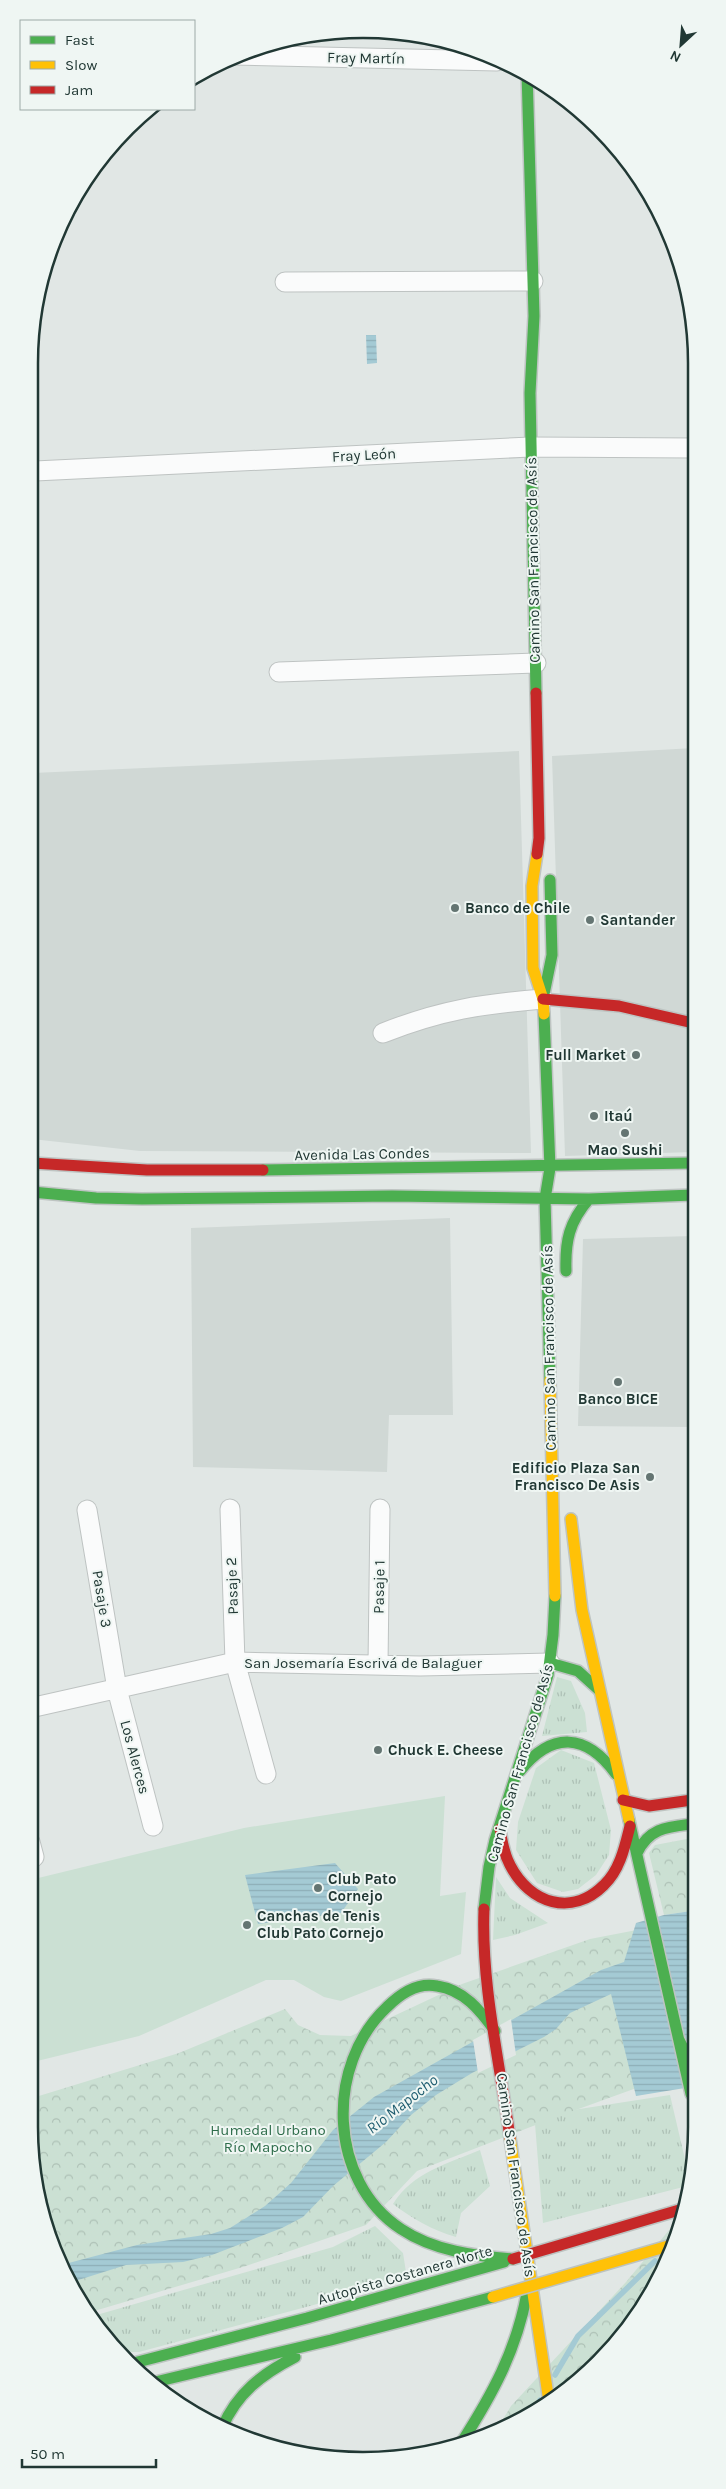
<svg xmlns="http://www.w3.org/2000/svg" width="726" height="2489" font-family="Karla,sans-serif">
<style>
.built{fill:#d0d8d5}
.grass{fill:url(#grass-tufts)}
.park{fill:url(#park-crowns)}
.pitch{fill:#cbe0d3}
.water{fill:url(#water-rules)}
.pier{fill:#e1e7e5}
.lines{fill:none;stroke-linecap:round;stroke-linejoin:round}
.stream{stroke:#a4cad4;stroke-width:5.5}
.street-casing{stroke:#bec3c2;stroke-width:21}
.fast-casing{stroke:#bec4c2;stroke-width:14}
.slow-casing{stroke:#bec4c2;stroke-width:14}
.jam-casing{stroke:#bec4c2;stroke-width:14}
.street{stroke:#fafbfb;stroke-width:19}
.fast{stroke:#4caf50;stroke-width:11}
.slow{stroke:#ffc107;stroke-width:11}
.jam{stroke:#c62828;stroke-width:11}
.slow-bridge-casing{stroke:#bcc3c1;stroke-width:14;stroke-linecap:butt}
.jam-bridge-casing{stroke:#bcc3c1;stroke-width:14;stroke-linecap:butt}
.slow-bridge{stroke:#ffc107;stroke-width:11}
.jam-bridge{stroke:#c62828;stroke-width:11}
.poi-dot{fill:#647572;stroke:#eff6f3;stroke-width:2}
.labels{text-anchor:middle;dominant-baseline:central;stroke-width:4;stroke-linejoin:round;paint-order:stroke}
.street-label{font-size:15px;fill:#213834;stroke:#eff6f3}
.poi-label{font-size:15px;font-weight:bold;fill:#213834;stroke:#eff6f3;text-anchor:start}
.park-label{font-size:15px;fill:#2e6d4b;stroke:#eff6f3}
.water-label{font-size:16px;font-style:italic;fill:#1f5d70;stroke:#eff6f3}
.rim{fill:none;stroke:#213834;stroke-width:2.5}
</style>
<defs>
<pattern id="grass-tufts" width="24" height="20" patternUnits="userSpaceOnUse" patternTransform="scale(1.25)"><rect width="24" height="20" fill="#cbe0d3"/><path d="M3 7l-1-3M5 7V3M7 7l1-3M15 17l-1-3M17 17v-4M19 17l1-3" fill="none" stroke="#aec1b6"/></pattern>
<pattern id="park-crowns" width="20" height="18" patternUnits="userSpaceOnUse" patternTransform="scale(1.25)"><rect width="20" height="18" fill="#cbe0d3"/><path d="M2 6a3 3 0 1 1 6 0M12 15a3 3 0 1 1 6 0" fill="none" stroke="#aec1b6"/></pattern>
<pattern id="water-rules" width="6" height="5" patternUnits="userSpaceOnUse" patternTransform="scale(1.25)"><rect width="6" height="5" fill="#a4cad4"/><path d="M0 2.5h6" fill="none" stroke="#8daeb7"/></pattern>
</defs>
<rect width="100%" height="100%" fill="#e1e7e5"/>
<!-- built -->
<path class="built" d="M 694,748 L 693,1152 L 565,1156 L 552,756 Z
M 519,751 L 531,1153 L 140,1151 L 32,1139 L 33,773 Z
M 450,1218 L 453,1415 L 389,1415 L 387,1472 L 193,1467 L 191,1228 Z
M 693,1236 L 692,1427 L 578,1426 L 583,1239 Z"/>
<!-- grass -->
<path class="grass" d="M 557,1677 L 571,1681 L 585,1713 L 587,1732 L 542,1736 Z
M 561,1750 L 594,1763 L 611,1830 L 609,1855 L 596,1875 L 578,1889 L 563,1892 L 537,1883 L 516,1850 L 518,1822 L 536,1768 Z
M 496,1877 L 510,1898 L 548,1923 L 515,1935 L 493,1940 Z
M 670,2095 L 691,2185 L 543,2223 L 535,2124 L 573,2110 Z
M 480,2150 L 490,2186 L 461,2213 L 456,2237 C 432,2230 413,2219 393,2204 C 413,2172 447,2164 480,2150 Z
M 375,2226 L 403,2253 L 406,2272 L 332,2300 L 139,2352 L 118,2352 L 112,2347 L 93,2316 L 333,2247 Z"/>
<!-- park -->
<path class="park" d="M 692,1838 L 691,1911 L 664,1915 L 649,1853 L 655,1845 Z
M 673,1923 L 653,2082 L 551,2119 L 417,2171 L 366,2225 L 246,2266 L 101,2309 L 90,2312 C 79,2293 63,2274 54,2253 C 33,2207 29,2150 29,2099 L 179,2053 L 285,2009 L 298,2025 L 320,2035 L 351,2036 L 462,1984 L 590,1939 Z
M 684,2212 L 672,2254 L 641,2311 L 566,2391 L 511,2426 L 495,2432 L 511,2406 L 626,2282 Z"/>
<!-- pitch -->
<path class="pitch" d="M 445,1796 L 440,1896 L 466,1892 L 461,1954 L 341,2001 L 324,1997 L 294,1980 L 266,1980 L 139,2036 L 29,2063 L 30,1880 L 244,1828 Z"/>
<!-- water -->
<path class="water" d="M 366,335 L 376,335 L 377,363 L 367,364 Z
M 335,1863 L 358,1889 L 341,1913 L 258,1924 L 245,1875 Z
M 691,1911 L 691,2087 L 636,2096 L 611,1994 L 570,2013 L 556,2029 L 544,2037 L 472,2073 L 436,2095 L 411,2115 L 386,2142 L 333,2186 L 303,2217 L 282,2228 L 212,2255 L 183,2262 L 126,2265 L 72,2282 L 61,2265 L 137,2245 L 211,2234 L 230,2228 L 265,2206 L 291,2183 L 333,2130 L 374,2097 L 601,1970 L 624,1962 L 636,1923 L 664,1915 Z"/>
<!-- pier -->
<path class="pier" d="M 511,2019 L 516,2055 L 478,2073 L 473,2040 Z"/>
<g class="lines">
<!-- stream -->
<path class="stream" d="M 555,2375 L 578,2336 L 655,2261
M 534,2412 L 540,2400"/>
<!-- street casing -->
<g class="street-casing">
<path id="street" d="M 234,55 L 497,61
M 285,282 L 533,281
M 35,471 L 531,447 L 694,448
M 279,672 L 536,663
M 383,1033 C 441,1010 482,1004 543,999
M 230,1509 L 235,1662 L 266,1774
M 87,1510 L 117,1689 L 153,1826
M 378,1665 L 380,1509
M 30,1708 L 235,1662 L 420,1666 L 550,1663
M 30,1842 L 34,1857"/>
</g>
<!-- fast casing -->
<g class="fast-casing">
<path id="fast" d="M 527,72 L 534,316 L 530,393 L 536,693
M 543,999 L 552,955 L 550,880
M 544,1014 L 550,1168 L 545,1199 L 550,1380
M 263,1170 L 693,1163
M 32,1192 L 96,1198 L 142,1199 L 392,1196 L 589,1199 L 693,1195
M 566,1271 C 565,1241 569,1222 589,1199
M 550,1663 L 578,1671 L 599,1690
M 520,1771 C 552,1731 586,1733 616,1774
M 629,1820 L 691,2094
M 637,1853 C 649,1828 667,1827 692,1824
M 484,1909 L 489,1867 L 495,1840 L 548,1675 L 553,1635 L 555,1596
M 495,2031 C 480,2010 464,1990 437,1986 C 418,1982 400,1994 387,2007 C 325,2065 328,2181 401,2229 C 434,2251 475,2256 513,2259
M 679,2040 L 691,2064
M 130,2364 L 307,2318 L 504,2262
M 151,2383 L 331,2340 L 493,2297
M 222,2428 C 237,2393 262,2374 295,2357
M 460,2445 C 492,2395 516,2352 527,2293
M 458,2446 L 464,2439"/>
</g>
<!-- slow casing -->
<g class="slow-casing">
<path id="slow" d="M 537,854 L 532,886 L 533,968 L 543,999 L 544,1014
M 550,1380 L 555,1596
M 571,1519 L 582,1610 L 629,1820
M 510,2138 L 549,2402"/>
</g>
<!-- jam casing -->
<g class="jam-casing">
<path id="jam" d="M 536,693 L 539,838 L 537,854
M 543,999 L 619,1006 L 693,1023
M 32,1163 L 147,1170 L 263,1170
M 623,1800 L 649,1806 L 692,1800
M 500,1829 C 502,1842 504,1854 510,1865 C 530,1904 572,1917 604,1885 C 620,1870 625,1846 630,1826
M 484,1909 C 481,1985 500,2063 510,2138"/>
</g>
<!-- street -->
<use href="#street" class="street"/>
<!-- fast -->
<use href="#fast" class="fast"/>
<!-- slow -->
<use href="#slow" class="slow"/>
<!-- jam -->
<use href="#jam" class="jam"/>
<!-- slow-bridge casing -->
<g class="slow-bridge-casing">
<path id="slow-bridge" d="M 493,2297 L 675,2244"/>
</g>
<!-- jam-bridge casing -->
<g class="jam-bridge-casing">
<path id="jam-bridge" d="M 513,2259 L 686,2208"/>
</g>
<!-- slow-bridge -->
<use href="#slow-bridge" class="slow-bridge"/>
<!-- jam-bridge -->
<use href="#jam-bridge" class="jam-bridge"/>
</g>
<!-- markers -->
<g class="poi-dot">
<circle cx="455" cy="908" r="5"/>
<circle cx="590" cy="920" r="5"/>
<circle cx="636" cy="1055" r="5"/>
<circle cx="594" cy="1116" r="5"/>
<circle cx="625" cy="1133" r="5"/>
<circle cx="618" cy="1382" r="5"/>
<circle cx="650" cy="1477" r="5"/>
<circle cx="378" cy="1750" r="5"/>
<circle cx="318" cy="1888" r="5"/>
<circle cx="247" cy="1925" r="5"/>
</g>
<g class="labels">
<!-- street labels -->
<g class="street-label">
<text transform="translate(366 58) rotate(1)">Fray Martín</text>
<text transform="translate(364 455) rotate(-3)">Fray León</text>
<text transform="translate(533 560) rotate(-91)">Camino San Francisco de Asís</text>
<text transform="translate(362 1154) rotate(-1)">Avenida Las Condes</text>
<text transform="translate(549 1348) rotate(-91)">Camino San Francisco de Asís</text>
<text transform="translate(232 1586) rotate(-92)">Pasaje 2</text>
<text transform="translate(379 1587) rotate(-89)">Pasaje 1</text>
<text transform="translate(102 1599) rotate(81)">Pasaje 3</text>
<text x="363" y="1663">San Josemaría Escrivá de Balaguer</text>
<text transform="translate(135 1757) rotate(75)">Los Alerces</text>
<text transform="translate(520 1763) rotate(-74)">Camino San Francisco de Asís</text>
<text transform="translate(516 2175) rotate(82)">Camino San Francisco de Asís</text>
<text transform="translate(405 2275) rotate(-16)">Autopista Costanera Norte</text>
</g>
<!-- poi labels -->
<g class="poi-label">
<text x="465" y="908">Banco de Chile</text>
<text x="600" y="920">Santander</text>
<text x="626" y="1055" text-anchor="end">Full Market</text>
<text x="604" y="1116">Itaú</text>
<text x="625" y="1150" text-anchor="middle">Mao Sushi</text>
<text x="618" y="1399" text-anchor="middle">Banco BICE</text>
<text x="640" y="1468" text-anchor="end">Edificio Plaza San<tspan x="640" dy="17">Francisco De Asis</tspan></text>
<text x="388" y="1750">Chuck E. Cheese</text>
<text x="328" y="1879">Club Pato<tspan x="328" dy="17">Cornejo</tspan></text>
<text x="257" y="1916">Canchas de Tenis<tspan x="257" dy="17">Club Pato Cornejo</tspan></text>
</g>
<!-- park labels -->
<g class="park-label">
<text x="268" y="2130">Humedal Urbano<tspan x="268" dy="17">Río Mapocho</tspan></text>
</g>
<!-- water labels -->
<g class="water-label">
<text transform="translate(402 2104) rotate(-38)">Río Mapocho</text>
</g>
</g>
<!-- crop -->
<path d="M0 0H726V2489H0ZM363 38H363A325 325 0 0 1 688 363V2127A325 325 0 0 1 363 2452H363A325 325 0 0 1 38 2127V363A325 325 0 0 1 363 38Z" fill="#eff6f3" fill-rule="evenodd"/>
<path class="rim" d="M363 38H363A325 325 0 0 1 688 363V2127A325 325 0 0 1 363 2452H363A325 325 0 0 1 38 2127V363A325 325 0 0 1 363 38Z"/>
<!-- legend -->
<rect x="20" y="20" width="175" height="90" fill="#eff6f3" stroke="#9daaa7"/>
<rect x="30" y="36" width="25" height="8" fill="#4caf50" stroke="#9daaa7"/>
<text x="65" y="45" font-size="15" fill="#213834">Fast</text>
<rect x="30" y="61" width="25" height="8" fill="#ffc107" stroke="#9daaa7"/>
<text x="65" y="70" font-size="15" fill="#213834">Slow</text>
<rect x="30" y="86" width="25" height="8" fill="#c62828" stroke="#9daaa7"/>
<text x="65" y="95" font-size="15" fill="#213834">Jam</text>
<!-- north arrow -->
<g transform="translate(681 45) rotate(206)" stroke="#eff6f3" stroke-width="4" paint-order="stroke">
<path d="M0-4L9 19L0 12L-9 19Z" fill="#213834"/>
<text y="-8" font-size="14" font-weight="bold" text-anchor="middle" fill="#213834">N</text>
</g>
<!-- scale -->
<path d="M22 2459v8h134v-8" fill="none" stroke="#213834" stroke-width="2.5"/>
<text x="30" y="2459" font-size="15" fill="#213834" stroke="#eff6f3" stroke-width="4" paint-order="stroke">50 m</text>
</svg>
